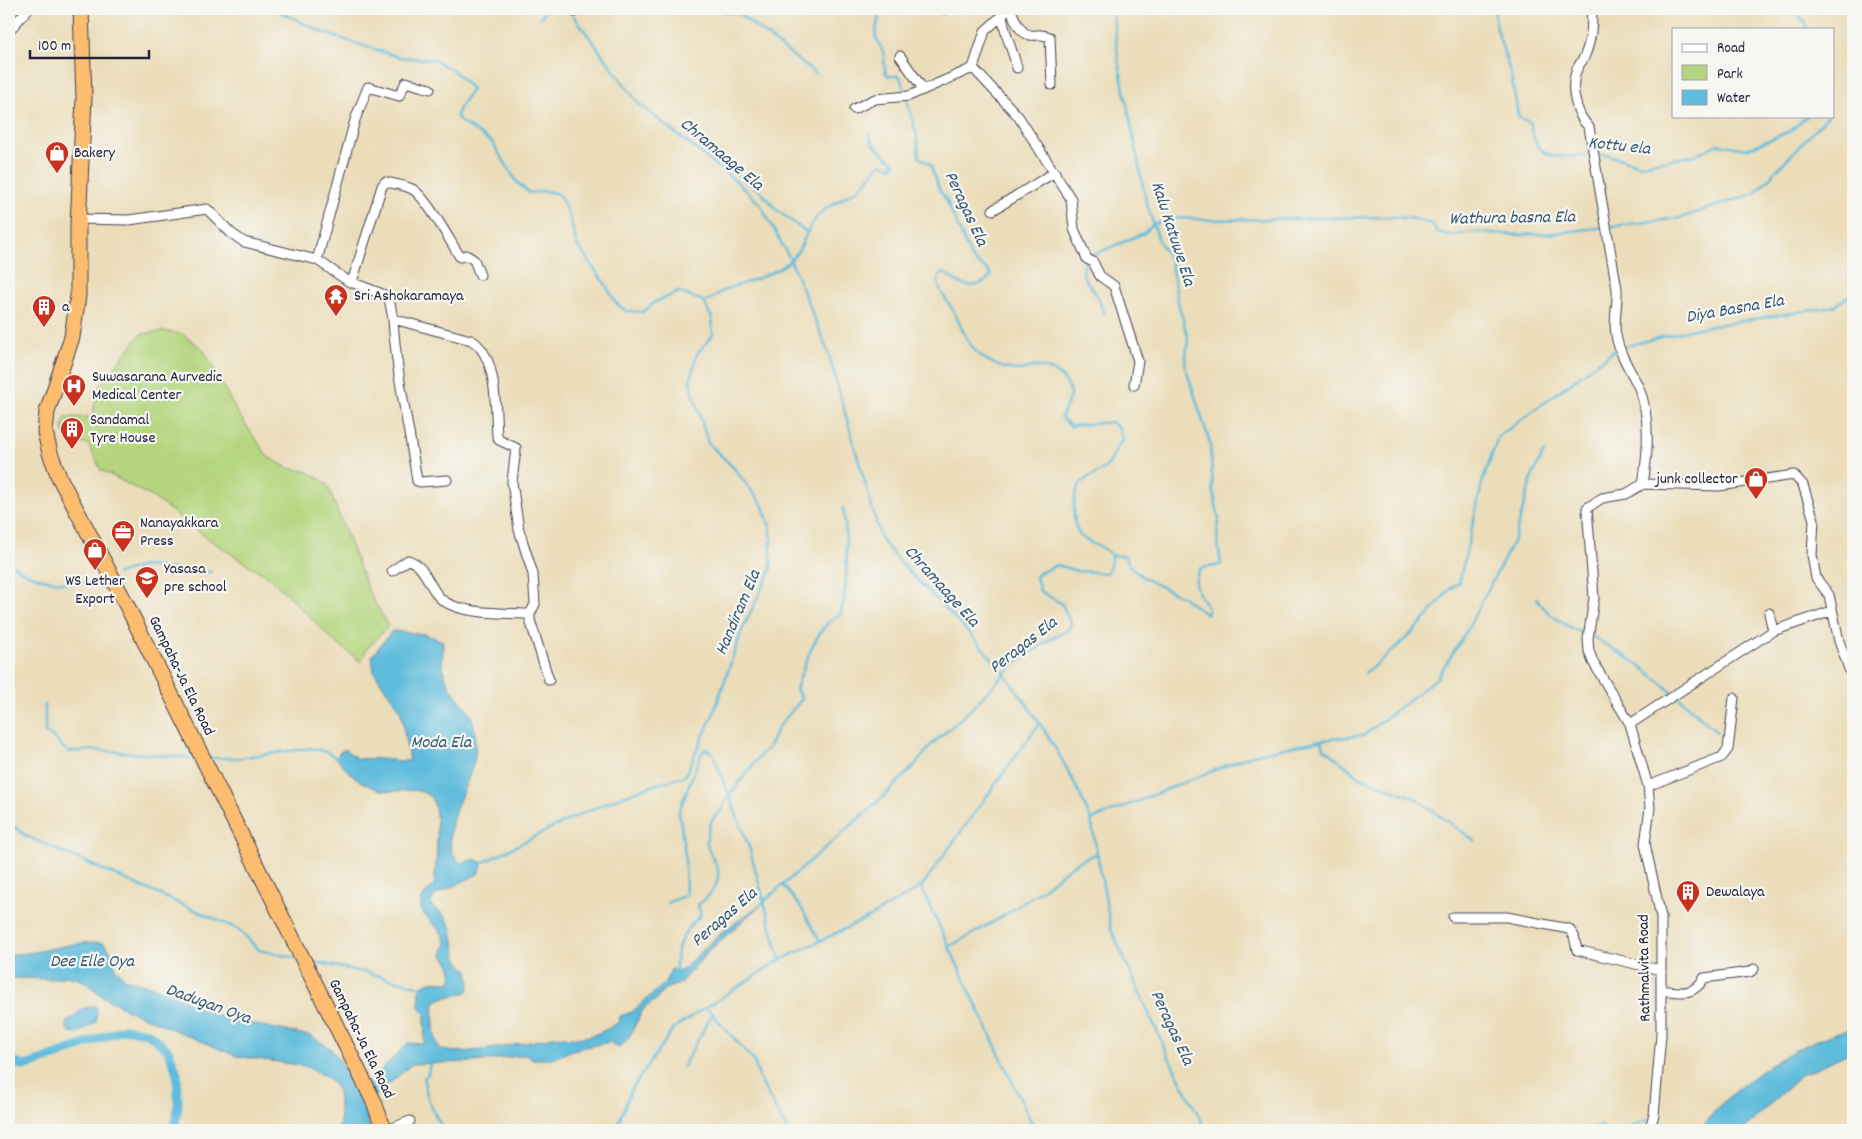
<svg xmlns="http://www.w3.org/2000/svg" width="1862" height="1139" font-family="Dekko,sans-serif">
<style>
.green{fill:#b4d57d;stroke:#6b7c5c}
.water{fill:#5ebcdc;stroke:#406f8c}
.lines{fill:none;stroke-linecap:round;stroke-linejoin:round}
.stream{stroke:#5ebcdc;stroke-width:2.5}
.canal{stroke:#5ebcdc;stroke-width:9}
.minor-casing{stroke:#403e4e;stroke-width:11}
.trunk-casing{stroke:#403e4e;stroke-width:17}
.minor{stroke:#fff;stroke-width:9}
.trunk{stroke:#fcbd6f;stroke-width:15}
.labels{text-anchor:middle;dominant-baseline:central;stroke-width:4.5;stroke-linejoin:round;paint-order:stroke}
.poi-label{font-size:16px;fill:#22223b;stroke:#f6f6f2;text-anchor:start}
.street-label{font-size:16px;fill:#22223b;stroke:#f6f6f2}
.water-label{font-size:18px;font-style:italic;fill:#375873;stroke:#f6f6f2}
</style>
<rect width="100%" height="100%" fill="#f6f6f2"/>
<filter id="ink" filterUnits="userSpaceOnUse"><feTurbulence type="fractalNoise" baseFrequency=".02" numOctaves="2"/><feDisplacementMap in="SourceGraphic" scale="10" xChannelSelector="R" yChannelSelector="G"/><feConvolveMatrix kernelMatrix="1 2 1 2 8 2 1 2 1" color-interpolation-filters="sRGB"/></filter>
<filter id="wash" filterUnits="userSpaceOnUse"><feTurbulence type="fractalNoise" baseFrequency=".0096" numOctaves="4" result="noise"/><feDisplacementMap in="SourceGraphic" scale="20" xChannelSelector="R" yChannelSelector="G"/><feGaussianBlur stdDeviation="1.12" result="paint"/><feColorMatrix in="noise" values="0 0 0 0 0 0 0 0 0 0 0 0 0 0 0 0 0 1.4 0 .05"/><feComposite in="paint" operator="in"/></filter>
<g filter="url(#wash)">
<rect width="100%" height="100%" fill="#ebddb9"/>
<!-- green -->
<path class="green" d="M 164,331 L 182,334 L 203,349 L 237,412 L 268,457 L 288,468 L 309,472 L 327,484 L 369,592 L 388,626 L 366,650 L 361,662 L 334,641 L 271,579 L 211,541 L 154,498 L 101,470 L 88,444 L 70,443 C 64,435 59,425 67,417 L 92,417 L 98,388 L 141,334 Z"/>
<!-- water -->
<path class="water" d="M 392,631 L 424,634 L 443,641 C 443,650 442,660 443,668 C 446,687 461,699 470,714 C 476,723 476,745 475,756 C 470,785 443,822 452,851 C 453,855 458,860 461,863 L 475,859 L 483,863 L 478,874 L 434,896 L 431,902 L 432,907 C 467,925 443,954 468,970 L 470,985 L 468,991 C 457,997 445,995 434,1002 C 433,1012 433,1041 440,1048 C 452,1060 539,1040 558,1036 C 582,1041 599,1035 619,1022 L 620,1016 L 632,1012 L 665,983 L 671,969 L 681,971 L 722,932 L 764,902 L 711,949 L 679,984 L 665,989 L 656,1000 L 644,1008 L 628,1039 L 618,1048 L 610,1042 L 572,1050 L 557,1057 L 546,1059 L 533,1059 L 525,1055 L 475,1062 L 412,1064 L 368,1102 L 369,1130 L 338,1130 L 340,1122 L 338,1091 L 328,1078 L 305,1066 L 236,1056 L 130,1011 L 102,996 L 82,980 L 66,976 L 52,979 L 9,978 L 9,954 C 41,955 73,939 104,943 L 111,952 L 116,969 L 125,979 L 158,988 L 223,1018 L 311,1036 L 330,1048 L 362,1089 L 408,1043 L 424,1044 L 425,1014 L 419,1007 L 420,987 C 428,980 440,981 450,983 C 456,973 450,963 442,955 C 443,950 447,945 445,940 C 437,918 402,913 434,885 C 436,869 441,810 431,798 C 419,785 402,793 387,791 C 367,789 348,774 337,758 L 339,753 L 345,749 L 357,759 C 375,757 391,761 409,761 L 401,712 L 374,672 L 372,656 Z
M 95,1006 L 97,1008 L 96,1022 C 87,1028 78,1036 68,1031 L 66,1023 L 84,1008 Z
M 1853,1028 L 1853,1051 L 1801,1075 L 1743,1130 L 1699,1130 C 1707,1122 1713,1112 1721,1104 C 1757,1069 1805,1040 1853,1028 Z"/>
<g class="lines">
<!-- stream -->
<path class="stream" d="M 274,9 L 324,33 L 399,57 L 434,60 L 455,72 L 472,89 L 458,110 L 457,117 L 461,122 L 492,142 L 517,182 L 529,193 L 546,191 L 559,194 L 570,218 L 577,245 L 606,285 L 616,303 L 626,311 L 643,312 L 655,302 L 679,292 L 703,301 L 712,318 L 713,334 L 697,354 L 690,382 L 708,443 L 733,467 L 762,504 L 771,529 L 771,570 L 742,630 L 713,715 L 685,776 C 613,794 548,830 482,863
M 714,9 L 727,13 L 738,13 L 816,74
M 1494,9 L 1497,30 L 1511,75 L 1518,115 L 1520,118 L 1530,122 C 1532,128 1532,134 1535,141 C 1545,163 1571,156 1591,155
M 1792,9 L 1804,21 L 1807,29
M 573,15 L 639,104 L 736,181 L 760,204 L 790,259 L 827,349 L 881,539 C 904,570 933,595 959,622 C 1013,679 1061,746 1091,820 L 1252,755 L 1322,740 L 1324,748 L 1358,776 L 1415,798 L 1475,841
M 540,18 L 546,9
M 1597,155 L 1608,155 L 1640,165 L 1696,155 L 1718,144 L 1745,149 L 1752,147 L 1790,131 L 1807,116
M 807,233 C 819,206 835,205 858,189 C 867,182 873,170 882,163 L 890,167 L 895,164 L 874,145 L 869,134
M 1088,257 L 1144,233 L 1154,224 L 1179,218 L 1212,220 L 1383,217 L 1410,218 L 1432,224 L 1437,232 L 1454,236 L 1470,232 L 1520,235 L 1556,233 L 1680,218 L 1755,193 L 1828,116
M 1085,261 C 1080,281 1087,279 1096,294 C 1099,300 1102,307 1104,313
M 703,301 C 711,302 716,294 723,291 C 746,281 780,275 796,254 C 801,248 803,240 807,233 L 777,210 L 761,192 L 736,174 L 726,162
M 1622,347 L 1693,329 L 1835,306 L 1853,292
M 1111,555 L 1125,556 C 1132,577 1163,587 1181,596 C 1190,601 1197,609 1207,614 L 1208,607 C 1197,592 1190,585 1201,568 L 1221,565 L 1217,536 L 1219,519 L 1213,490 L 1210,443 L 1185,366 L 1188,338 L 1177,298 L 1171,262 L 1159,241 L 1146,201 L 1119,64 L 1112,9
M 9,562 C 32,582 79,589 107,578
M 117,574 L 143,566 L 211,572
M 1537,598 C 1544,613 1571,630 1587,634
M 1592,636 L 1641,666 L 1673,693
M 1365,673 C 1391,653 1417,631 1437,605 C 1443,597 1449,587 1459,583 L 1483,480 L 1498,437 L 1616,349
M 1677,696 L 1717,732
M 45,705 L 45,733 L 52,736 L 68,752 L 96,750 L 196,758
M 1322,740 L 1364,735 L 1437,678 L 1462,639 L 1514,540 L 1532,477 L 1544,452
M 209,758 L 238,758 L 311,748 L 327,752 L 337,758
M 1091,820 L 1111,929 L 1169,1058 L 1201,1120 L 1204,1130
M 9,822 L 26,836 L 238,929 L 259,950 L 296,958
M 783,885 L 802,909 L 820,941
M 921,887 L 1035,1130
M 667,903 L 686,895 L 685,856 L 679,811 L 701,754 L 706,749 L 713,754 L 750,850 L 780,960
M 761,904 L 882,798 L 916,764 L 932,744 L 969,711 L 1013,665 L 1052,638 L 1069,630 L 1071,623 L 1062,604 L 1040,591 L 1036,577 L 1039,573 L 1057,565 L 1077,571 L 1107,573 C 1122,543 1093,551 1079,534 C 1075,528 1074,519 1074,512 C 1074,502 1074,494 1079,486 C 1085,476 1099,475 1107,466 C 1114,459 1114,449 1123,440 L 1119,429 L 1112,422 L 1070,426 L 1061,417 C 1064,410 1069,402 1070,395 C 1071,380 1052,368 1039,367 C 1032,366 1026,369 1020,370 C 1009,370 996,366 987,360 C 968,350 962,327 953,310 C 947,300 935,288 939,275 L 944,273 C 960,285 975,293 991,276 L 989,271 L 977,263 L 971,257 L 946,199 L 940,191 L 930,164 L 919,157 L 917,135 L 901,79 L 899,76 L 888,76 L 885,71 L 884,54 L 875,35 L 879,17
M 950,946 C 980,931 1009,913 1036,894 C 1056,880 1073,860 1097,854
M 309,961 L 368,973 L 417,986
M 676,970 C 675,946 683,931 701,915 L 698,905 C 707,898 717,889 718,877 C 721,860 700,853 709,828 C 712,819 714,816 722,810 L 724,802 L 763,752 L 768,749 L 779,726 L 802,699 L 796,689 C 804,666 817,623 841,614 C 849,578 848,544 843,508
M 707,1008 L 754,1061 L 760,1080 L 787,1130
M 430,1063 L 428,1074 L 424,1078 C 425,1097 434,1114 444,1130
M 682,1068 L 713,1013
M 616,1130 L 631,1090 L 674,1028 L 780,960 L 870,917 L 921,887 L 1039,724
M 1574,1130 L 1601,1126 L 1606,1130
M 1625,1130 L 1646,1120 L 1696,1130"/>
<!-- canal -->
<path class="canal" d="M 9,1060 L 24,1066 L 44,1060 L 124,1029 L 148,1033 L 168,1050 L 177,1073 L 178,1105 L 174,1130"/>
</g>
</g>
<g filter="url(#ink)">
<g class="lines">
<!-- minor casing -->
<g class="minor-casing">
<path id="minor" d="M 573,9 L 575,12
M 943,9 L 946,9
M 1009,9 L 985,31 L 973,68 L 1018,116 L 1071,199 L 1074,229 L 1087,259 L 1093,262 L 1100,276 L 1114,286 L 1138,361 L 1134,385
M 1011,9 C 1014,18 1019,33 1030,35 C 1038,36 1042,33 1050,37 L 1052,85
M 1591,9 C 1593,23 1591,41 1585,55 C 1583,61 1577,66 1576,72 C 1570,89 1576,115 1589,127 L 1617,289 C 1618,304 1613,322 1616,335 C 1619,354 1631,371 1639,388 C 1651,417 1648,454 1643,484 L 1626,494 L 1602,498 L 1587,508 L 1594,598 L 1588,639 L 1589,651 L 1593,662 L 1630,724 L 1648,786 L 1650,808 L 1645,844 L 1661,917 L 1661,1035 L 1654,1115 L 1649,1130
M 1002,15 C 1004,34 1013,50 1017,68
M 9,31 L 28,9
M 900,56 L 923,89
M 854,109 L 875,99 L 909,96 L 973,68
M 993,210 L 1055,172
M 78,219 L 129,220 L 207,209 L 231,233 L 244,242 L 317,260 L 348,281 L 385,295 L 389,298 L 393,319 L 471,340 C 498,355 495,408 497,436 L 499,440 L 516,448 L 512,482 L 519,530 L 533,574 L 535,604 L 530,614 L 530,620 L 549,680
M 317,260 L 355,120 L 368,87 L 399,96 L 406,82 L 430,89
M 352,282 L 382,186 L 385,182 C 394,184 404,185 412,189 C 426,196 450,241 460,257 L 466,255 L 474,260 L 480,275
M 393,319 C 396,374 409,426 417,481 L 420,482 L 447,480
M 1643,484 L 1719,486 L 1794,475 L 1803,485 L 1814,520 L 1812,555 L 1816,578 L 1829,595 L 1839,641 L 1853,680
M 392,571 L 408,560 C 425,565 429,587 440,598 C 458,615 506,613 530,614
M 1769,613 L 1773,631
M 1630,724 L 1773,631 L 1832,611
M 1648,786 L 1722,757 L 1728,749 L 1734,698
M 1453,917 L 1507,917 L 1569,929 L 1574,936 L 1577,950 L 1661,970
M 1661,990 C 1680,992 1693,997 1704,978 L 1750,972 L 1754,969
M 387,1130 L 410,1121"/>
</g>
<!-- trunk casing -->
<g class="trunk-casing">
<path id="trunk" d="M 81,9 L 84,98 L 78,225 L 78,296 L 72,337 L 47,412 L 45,432 L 50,453 L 59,477 L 125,602 L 374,1102 L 384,1130"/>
</g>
<!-- minor -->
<use href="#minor" class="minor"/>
<!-- trunk -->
<use href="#trunk" class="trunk"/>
</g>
</g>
<!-- icons -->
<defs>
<g id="shop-pin" transform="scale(1.25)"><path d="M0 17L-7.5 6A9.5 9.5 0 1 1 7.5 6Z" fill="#c8321e" stroke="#f6f6f2"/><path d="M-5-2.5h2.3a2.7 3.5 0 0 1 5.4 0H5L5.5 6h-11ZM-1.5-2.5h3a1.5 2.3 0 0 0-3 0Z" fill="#fff"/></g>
<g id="temple-pin" transform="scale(1.25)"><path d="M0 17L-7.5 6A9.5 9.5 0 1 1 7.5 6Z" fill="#c8321e" stroke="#f6f6f2"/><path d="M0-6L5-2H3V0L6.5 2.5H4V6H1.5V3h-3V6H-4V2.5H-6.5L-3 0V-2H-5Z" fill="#fff"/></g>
<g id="building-pin" transform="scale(1.25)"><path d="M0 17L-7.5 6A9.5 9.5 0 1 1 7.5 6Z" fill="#c8321e" stroke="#f6f6f2"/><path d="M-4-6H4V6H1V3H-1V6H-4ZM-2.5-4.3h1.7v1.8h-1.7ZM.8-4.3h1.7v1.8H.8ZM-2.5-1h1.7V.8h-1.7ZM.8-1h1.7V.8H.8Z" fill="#fff"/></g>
<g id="hospital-pin" transform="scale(1.25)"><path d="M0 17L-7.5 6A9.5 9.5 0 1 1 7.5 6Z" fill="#c8321e" stroke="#f6f6f2"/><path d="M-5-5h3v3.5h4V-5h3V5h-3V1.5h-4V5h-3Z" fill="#fff"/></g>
<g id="office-pin" transform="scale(1.25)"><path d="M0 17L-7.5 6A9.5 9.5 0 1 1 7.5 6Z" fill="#c8321e" stroke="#f6f6f2"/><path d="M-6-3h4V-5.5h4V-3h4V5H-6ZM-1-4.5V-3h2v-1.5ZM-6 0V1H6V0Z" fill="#fff"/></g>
<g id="school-pin" transform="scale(1.25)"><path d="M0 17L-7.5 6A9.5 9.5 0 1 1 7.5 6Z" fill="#c8321e" stroke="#f6f6f2"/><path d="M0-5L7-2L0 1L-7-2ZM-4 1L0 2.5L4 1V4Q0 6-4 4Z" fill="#fff"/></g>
</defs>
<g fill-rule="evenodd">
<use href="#shop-pin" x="57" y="153"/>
<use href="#temple-pin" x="336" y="296"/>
<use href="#building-pin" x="44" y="307"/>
<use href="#hospital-pin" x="74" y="386"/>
<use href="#building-pin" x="72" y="429"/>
<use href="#shop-pin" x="1756" y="479"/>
<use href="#office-pin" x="123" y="532"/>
<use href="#shop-pin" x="95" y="550"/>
<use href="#school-pin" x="147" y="578"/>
<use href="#building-pin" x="1688" y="892"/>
</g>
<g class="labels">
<!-- poi labels -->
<g class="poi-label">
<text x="74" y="153">Bakery</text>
<text x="354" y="296">Sri Ashokaramaya</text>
<text x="62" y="307">a</text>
<text x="92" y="377">Suwasarana Aurvedic<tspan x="92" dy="18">Medical Center</tspan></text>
<text x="90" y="420">Sandamal<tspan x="90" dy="18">Tyre House</tspan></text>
<text x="1738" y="479" text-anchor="end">junk collector</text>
<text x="140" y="523">Nanayakkara<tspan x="140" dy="18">Press</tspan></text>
<text x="164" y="569">Yasasa<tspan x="164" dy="18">pre school</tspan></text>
<text x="95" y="581" text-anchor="middle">WS Lether<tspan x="95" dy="18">Export</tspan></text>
<text x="1706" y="892">Dewalaya</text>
</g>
<!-- street labels -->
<g class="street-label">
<text transform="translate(181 676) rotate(64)">Gampaha-Ja Ela Road</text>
<text transform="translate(1645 968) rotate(-91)">Rathmalvita Road</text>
<text transform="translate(361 1039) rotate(64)">Gampaha-Ja Ela Road</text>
</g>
<!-- water labels -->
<g class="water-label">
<text transform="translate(1619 147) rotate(6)">Kottu ela</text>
<text transform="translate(721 155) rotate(40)">Chramaage Ela</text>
<text transform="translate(965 209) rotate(65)">Peragas Ela</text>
<text transform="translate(1512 219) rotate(-1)">Wathura basna Ela</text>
<text transform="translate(1172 234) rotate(72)">Kalu Katuwe Ela</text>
<text transform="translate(1735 310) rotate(-10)">Diya Basna Ela</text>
<text transform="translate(941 587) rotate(48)">Chramaage Ela</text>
<text transform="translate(739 613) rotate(-67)">Handiram Ela</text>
<text transform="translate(1024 646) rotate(-38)">Peragas Ela</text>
<text x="441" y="743">Moda Ela</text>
<text transform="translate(725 918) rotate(-41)">Peragas Ela</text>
<text x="92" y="962">Dee Elle Oya</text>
<text transform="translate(208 1005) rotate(20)">Dadugan Oya</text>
<text transform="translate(1171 1028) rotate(65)">Peragas Ela</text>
</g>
</g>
<!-- margin -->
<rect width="1862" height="1139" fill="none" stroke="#f6f6f2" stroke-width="30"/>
<!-- legend -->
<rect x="1672" y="28" width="162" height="90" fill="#f6f6f2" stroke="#a1a1a9"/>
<rect x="1682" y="44" width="25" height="8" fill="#ffffff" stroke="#a1a1a9"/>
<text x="1717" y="52" font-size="15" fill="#22223b">Road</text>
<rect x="1682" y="65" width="25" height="15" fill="#b4d57d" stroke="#a1a1a9"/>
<text x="1717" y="78" font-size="15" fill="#22223b">Park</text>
<rect x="1682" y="90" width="25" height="15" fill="#5ebcdc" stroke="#a1a1a9"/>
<text x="1717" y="102" font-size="15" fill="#22223b">Water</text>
<!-- scale -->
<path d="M30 50v8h119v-8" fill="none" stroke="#22223b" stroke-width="2.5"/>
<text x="38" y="50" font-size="15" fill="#22223b" stroke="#f6f6f2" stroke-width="4" paint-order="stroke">100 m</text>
</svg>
